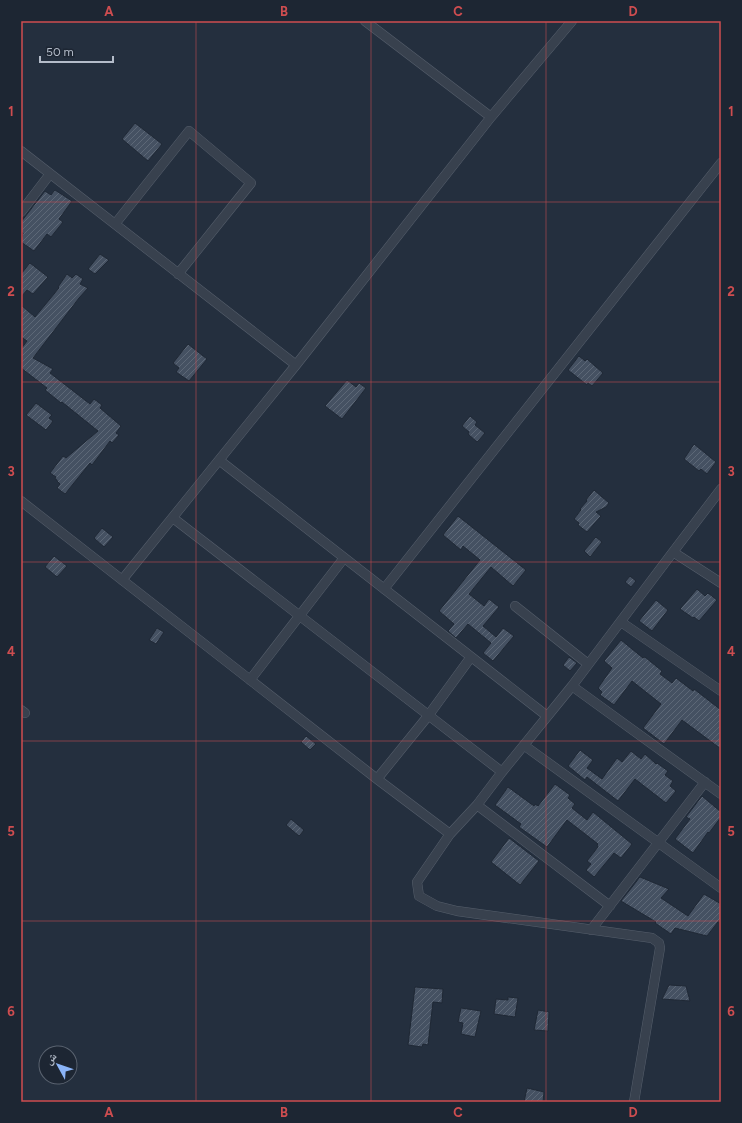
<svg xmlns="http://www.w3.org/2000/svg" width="742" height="1123" font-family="Figtree,'Noto Naskh Arabic',sans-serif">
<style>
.building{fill:url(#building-hatch);stroke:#1f2835}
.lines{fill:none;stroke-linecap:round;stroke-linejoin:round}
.minor-casing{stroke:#565f6c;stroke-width:10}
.minor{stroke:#38414e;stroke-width:9}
.grid{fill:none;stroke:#ce4d50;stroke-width:1;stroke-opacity:0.55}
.neatline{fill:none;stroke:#ce4d50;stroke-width:1.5}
.grid-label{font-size:13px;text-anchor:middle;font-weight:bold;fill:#ce4d50}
</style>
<defs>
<pattern id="building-hatch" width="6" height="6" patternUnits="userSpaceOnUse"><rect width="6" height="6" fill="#455162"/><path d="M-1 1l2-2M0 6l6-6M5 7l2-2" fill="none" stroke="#5d6877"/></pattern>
</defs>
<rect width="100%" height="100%" fill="#242f3e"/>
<!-- building -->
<path class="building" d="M 135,123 L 162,144 L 148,161 L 122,139 Z
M 55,190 L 72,201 L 59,219 L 63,222 L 51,237 L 47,234 L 34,251 L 21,242 L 23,233 L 21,232 L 21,222 L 45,191 L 51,195 Z
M 100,254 L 109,260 L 95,274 L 88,269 Z
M 30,263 L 48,277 L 33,294 L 27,290 L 21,297 L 21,274 Z
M 67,274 L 72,278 L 76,274 L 83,279 L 80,284 L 88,288 L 79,298 L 33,358 L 53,369 L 50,373 L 90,404 L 94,399 L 102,405 L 100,408 L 121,426 L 116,433 L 119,435 L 112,443 L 110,441 L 92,465 L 90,463 L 65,494 L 57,488 L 60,484 L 57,481 L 57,480 L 55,479 L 56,477 L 50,473 L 63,456 L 66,458 L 98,431 L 62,402 L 61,403 L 45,390 L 47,388 L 21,368 L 21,349 L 27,341 L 21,337 L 21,305 L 35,317 L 59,288 L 58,287 Z
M 188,344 L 207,359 L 189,381 L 176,372 L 179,368 L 173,363 Z
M 579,356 L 585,361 L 587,359 L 603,373 L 592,386 L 588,383 L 587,385 L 568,370 Z
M 347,380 L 356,387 L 359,383 L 366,388 L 342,419 L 325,406 Z
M 36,403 L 52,415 L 49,418 L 53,421 L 46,430 L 26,415 Z
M 470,416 L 477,422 L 475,425 L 485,433 L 477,442 L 468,434 L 469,432 L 462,426 Z
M 694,444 L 716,462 L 707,474 L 701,469 L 699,471 L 684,459 Z
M 594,490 L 609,503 L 606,507 L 596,512 L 601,516 L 587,532 L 578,525 L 579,523 L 574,519 L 581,510 L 580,509 L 587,501 L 586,500 Z
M 458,516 L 526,570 L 513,586 L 491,567 L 469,594 L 484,606 L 489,599 L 499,607 L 483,626 L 496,637 L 503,628 L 514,636 L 493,661 L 483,653 L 491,643 L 468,624 L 456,638 L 448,631 L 454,624 L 439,611 L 480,560 L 463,546 L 461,550 L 443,535 Z
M 102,528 L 113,537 L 104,547 L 94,538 Z
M 596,537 L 602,542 L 590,557 L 584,551 Z
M 54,556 L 67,566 L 57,577 L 45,567 Z
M 630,576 L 636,581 L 631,587 L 625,582 Z
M 697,589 L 705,596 L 708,593 L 717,600 L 699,621 L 694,617 L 693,618 L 680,609 Z
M 656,600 L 668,610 L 652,631 L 639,621 Z
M 157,628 L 164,632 L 156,644 L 149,640 Z
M 621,640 L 643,658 L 645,657 L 662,671 L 660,674 L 672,683 L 676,678 L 693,691 L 694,689 L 721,710 L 721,749 L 682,720 L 664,744 L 643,728 L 661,704 L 632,681 L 614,705 L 600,695 L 602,692 L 598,688 L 612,668 L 604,661 Z
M 569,657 L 577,663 L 570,671 L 563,665 Z
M 306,736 L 316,744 L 310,750 L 301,742 Z
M 580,750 L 593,760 L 587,768 L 602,779 L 617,758 L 622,762 L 631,751 L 641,759 L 645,754 L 656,764 L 657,763 L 668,771 L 665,775 L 673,781 L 670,786 L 676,791 L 666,803 L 635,779 L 618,801 L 587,777 L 585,780 L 568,766 Z
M 555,784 L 570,795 L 568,798 L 575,804 L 572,808 L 587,820 L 593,812 L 632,844 L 621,858 L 614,853 L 594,877 L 586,870 L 591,864 L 587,861 L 598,847 L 597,845 L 598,844 L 567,820 L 547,847 L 519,827 L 521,824 L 495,805 L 508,787 L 534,806 L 535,804 L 538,806 Z
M 702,796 L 721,812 L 721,817 L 709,833 L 708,832 L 693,853 L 675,839 L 690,819 L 686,817 Z
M 291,819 L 304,830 L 299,836 L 286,825 Z
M 509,838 L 539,861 L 520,885 L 491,862 Z
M 640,877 L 669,889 L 661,898 L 688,916 L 704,894 L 721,904 L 721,918 L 707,936 L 675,928 L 671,934 L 655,923 L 656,922 L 621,901 Z
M 669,985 L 686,986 L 690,1001 L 662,999 Z
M 415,987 L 443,989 L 442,1003 L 433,1002 L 428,1045 L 423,1044 L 422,1047 L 408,1045 Z
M 508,997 L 518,998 L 515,1017 L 494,1014 L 496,999 L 508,1000 Z
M 461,1008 L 481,1011 L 475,1037 L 461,1034 L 463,1023 L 458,1022 Z
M 538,1010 L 549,1012 L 548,1031 L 534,1030 Z
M 527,1088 L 544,1092 L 543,1102 L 524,1102 Z"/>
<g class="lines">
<!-- minor casing -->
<g class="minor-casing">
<path id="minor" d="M 365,21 L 491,117
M 21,151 L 296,365
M 21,212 L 50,174
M 115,224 L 189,131 L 251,183 L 178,274
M 219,460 L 547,716
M 721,489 L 673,552 L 721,583
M 21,501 L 377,779 L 450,834
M 173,518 L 502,772
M 122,580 L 296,365 L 491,117 L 572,21
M 384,589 L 721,163
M 515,606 L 588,664
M 621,622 L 721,691
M 250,680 L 344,558
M 572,686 L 721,794
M 21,710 L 25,713
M 525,746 L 721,888
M 377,779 L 428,716 L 471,657
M 477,805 L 610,906
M 591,930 L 705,782
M 634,1102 L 660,948 L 659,943 L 652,938 L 457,911 L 437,906 L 419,896 L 417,882 L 450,834 L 477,805 L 502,772 L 572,686 L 673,552"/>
</g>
<!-- minor -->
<use href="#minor" class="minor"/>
</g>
<!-- grid -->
<path class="grid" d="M 196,21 L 196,1102M 371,21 L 371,1102M 546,21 L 546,1102M 21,202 L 721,202M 21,382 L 721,382M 21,562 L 721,562M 21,741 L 721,741M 21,921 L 721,921"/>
<!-- border -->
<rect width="742" height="1123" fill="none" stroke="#1d2633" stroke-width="44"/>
<!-- north arrow -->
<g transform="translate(58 1065) rotate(310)"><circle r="19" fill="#1d2633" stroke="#59626f"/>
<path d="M0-3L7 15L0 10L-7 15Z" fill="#8ab4f8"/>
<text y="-6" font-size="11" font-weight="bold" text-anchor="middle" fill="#b4bcc9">ش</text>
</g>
<!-- scale -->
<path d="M40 56v6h73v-6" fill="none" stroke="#b4bcc9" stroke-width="2"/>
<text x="46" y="56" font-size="12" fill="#b4bcc9" stroke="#1d2633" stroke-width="3" paint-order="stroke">50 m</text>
<rect x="22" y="22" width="698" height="1079" class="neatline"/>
<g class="grid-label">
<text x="109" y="16">A</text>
<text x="284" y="16">B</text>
<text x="458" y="16">C</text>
<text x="633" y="16">D</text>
<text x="11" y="116">1</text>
<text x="731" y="116">1</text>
<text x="11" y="296">2</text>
<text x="731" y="296">2</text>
<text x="11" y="476">3</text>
<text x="731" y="476">3</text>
<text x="11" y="656">4</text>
<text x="731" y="656">4</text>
<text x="11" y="836">5</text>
<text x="731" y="836">5</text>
<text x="11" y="1016">6</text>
<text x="731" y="1016">6</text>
<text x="109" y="1117">A</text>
<text x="284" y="1117">B</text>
<text x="458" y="1117">C</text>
<text x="633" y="1117">D</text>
</g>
</svg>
